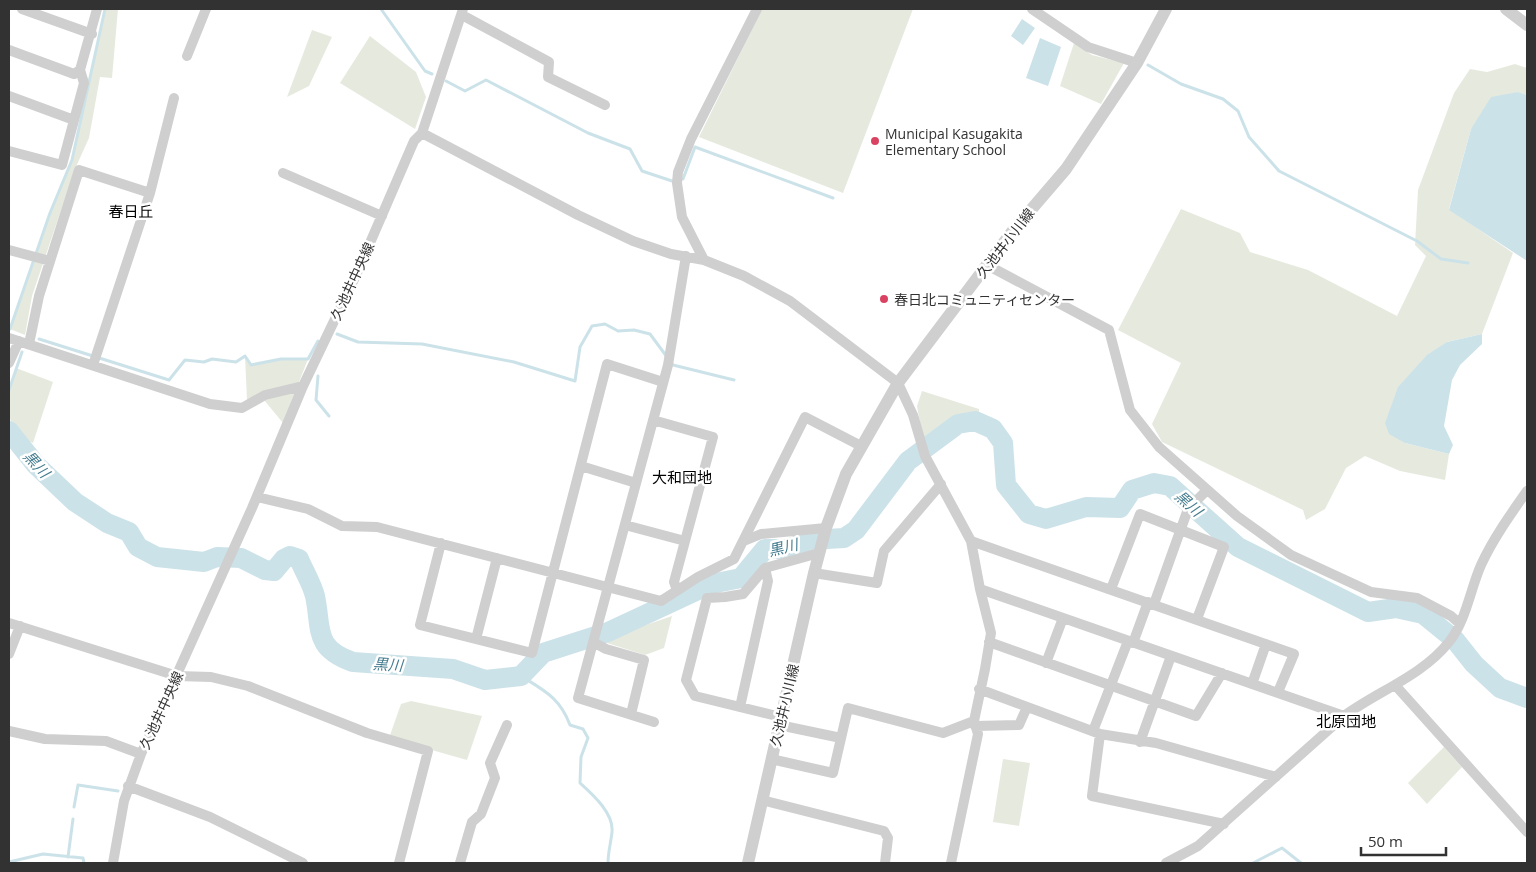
<svg xmlns="http://www.w3.org/2000/svg" width="1536" height="872" font-family="'Open Sans','Noto Sans JP',sans-serif">
<style>
.green{fill:#e6eade}
.water{fill:#cce2e9}
.lines{fill:none;stroke-linecap:round;stroke-linejoin:round}
.stream{stroke:#cce2e9;stroke-width:3}
.river{stroke:#cce2e9;stroke-width:20}
.minor{stroke:#cfcfcf;stroke-width:10}
.tertiary{stroke:#cfcfcf;stroke-width:12}
.poi-dot{fill:#da4261;stroke:#fff;stroke-width:2}
.labels{text-anchor:middle;dominant-baseline:central;stroke-width:5;stroke-linejoin:round;paint-order:stroke}
.poi-label{font-size:14px;fill:#323232;stroke:#fff;text-anchor:start}
.street-label{font-size:14px;fill:#323232;stroke:#fff}
.neighbourhood-label{font-size:15px;fill:#000;stroke:#fff}
.water-label{font-size:15px;font-style:italic;fill:#447c8f;stroke:#fff}
</style>
<rect width="100%" height="100%" fill="#fff"/>
<!-- green -->
<path class="green" d="M 105,9 L 118,9 L 112,78 L 100,77 L 89,138 L 75,169 L 32,296 L 25,335 L 10,329 L 50,213 L 72,160 Z
M 762,9 L 913,9 L 843,193 L 699,137 Z
M 312,30 L 332,37 L 309,86 L 287,97 Z
M 370,36 L 416,72 L 426,97 L 415,129 L 340,83 Z
M 1074,43 L 1092,55 L 1124,63 L 1101,104 L 1060,86 Z
M 1515,64 L 1527,68 L 1527,95 L 1517,92 L 1471,129 L 1449,209 L 1513,253 L 1482,334 L 1447,342 L 1405,443 L 1449,454 L 1445,480 L 1400,471 L 1365,456 L 1346,468 L 1325,509 L 1306,520 L 1303,510 L 1162,442 L 1152,424 L 1181,363 L 1118,330 L 1181,209 L 1240,233 L 1250,252 L 1308,270 L 1397,316 L 1426,256 L 1415,245 L 1418,190 L 1454,93 L 1470,69 L 1487,72 Z
M 245,356 L 251,365 L 281,359 L 308,359 L 283,423 L 259,394 L 247,400 Z
M 16,368 L 53,382 L 33,443 C 1,429 5,396 16,368 Z
M 922,391 L 979,409 L 979,418 L 956,417 L 923,440 L 917,406 Z
M 672,616 L 664,648 L 645,655 L 607,643 L 614,636 Z
M 411,701 L 482,716 L 467,760 L 389,738 L 401,704 Z
M 1444,747 L 1462,767 L 1427,804 L 1408,783 Z
M 1003,759 L 1030,763 L 1019,826 L 993,822 Z"/>
<!-- water -->
<path class="water" d="M 1022,19 L 1035,28 L 1023,45 L 1011,36 Z
M 1040,38 L 1061,47 L 1048,86 L 1026,78 Z
M 1518,92 L 1527,95 L 1527,261 L 1449,210 L 1471,129 L 1491,97 Z
M 1482,334 L 1482,344 L 1460,365 L 1452,380 L 1444,426 L 1453,445 L 1449,454 L 1405,443 L 1389,434 L 1385,423 L 1398,387 L 1427,355 L 1447,342 Z"/>
<g class="lines">
<!-- stream -->
<path class="stream" d="M 381,9 L 425,71 L 432,74
M 1148,65 L 1181,84 L 1223,99 L 1238,111 L 1249,137 L 1279,171 L 1417,241 L 1441,259 L 1468,263
M 446,81 L 465,91 L 486,80 L 588,133 L 630,149 L 642,171 L 672,181
M 683,179 L 695,147 L 833,198
M 10,329 L 50,213 L 72,160 L 105,9
M 337,334 L 358,342 L 422,344 L 514,362 L 575,381 L 580,347 L 592,326 L 605,324 L 618,331 L 634,330 L 650,334 L 667,357
M 39,339 L 169,380 L 185,360 L 204,362 L 212,359 L 236,362 L 245,356 L 251,365 L 281,359 L 308,359 L 318,341
M 671,362 L 673,365 L 734,380
M 318,376 L 316,400 L 329,416
M 9,390 L 22,352
M 521,676 C 545,691 560,698 570,725 L 583,729 L 588,738 L 581,757 L 580,783 C 592,794 614,813 612,832 C 611,842 608,852 608,863
M 74,807 L 78,785 L 118,791
M 68,857 L 73,819
M 9,862 L 43,854 L 83,858 L 84,863
M 1253,863 L 1282,848 L 1301,863"/>
<!-- river -->
<path class="river" d="M 9,431 L 36,465 L 75,502 L 107,523 L 129,532 L 138,547 L 157,557 L 204,562 L 217,557 L 241,558 L 265,570 L 274,571 L 284,559 L 290,556 L 299,559 C 304,571 312,584 315,596 C 322,629 313,648 353,662 L 453,669 L 485,680 L 521,676 L 543,653 L 608,632 L 711,584 L 741,578 L 765,549 L 788,549 L 810,540 L 844,538 L 856,530 L 908,461 L 958,424 L 975,421 L 993,429 L 1003,443 L 1006,485 L 1029,514 L 1046,519 L 1086,507 L 1120,508 L 1132,490 L 1154,483 L 1170,486 L 1238,547 L 1368,612 L 1396,608 L 1423,614 L 1455,640 L 1474,664 L 1500,688 L 1527,698"/>
<!-- minor -->
<path class="minor" d="M 22,9 L 92,34
M 1032,9 L 1088,47 L 1137,63
M 462,15 L 549,62 L 548,77 L 605,105
M 9,50 L 74,74 L 80,70
M 187,56 L 206,9
M 9,96 L 74,120
M 422,133 L 578,215 L 633,241 L 671,254 L 704,260 L 744,276 L 790,301 L 898,383 L 913,415 L 925,456 L 971,541 L 980,589 L 991,633 L 985,669 L 974,721 L 978,734 L 951,863
M 9,151 L 62,165 L 84,83 L 80,70 L 97,9
M 283,173 L 382,216
M 9,250 L 50,261
M 704,260 L 682,217 L 677,183 L 678,172 L 691,139 L 757,9
M 987,265 L 1109,330 L 1130,410 L 1159,447 L 1237,516 L 1291,555 L 1371,592 L 1417,598 L 1451,616 L 1459,623
M 9,338 L 210,404 L 242,408 L 265,395 L 303,386
M 29,344 L 39,296 L 79,170 L 150,193
M 9,363 L 19,341
M 93,365 L 150,193 L 174,98
M 653,420 L 713,437 L 674,582 L 677,590
M 581,466 L 636,483
M 257,497 L 308,509 L 342,526 L 377,527 L 661,601 L 698,577 L 734,559 L 805,417 L 861,446
M 625,525 L 685,541
M 744,541 L 761,534 L 826,528
M 971,541 L 1294,654 L 1278,692
M 441,543 L 420,625 L 532,653 L 607,364 L 663,382
M 814,573 L 877,583 L 884,551 L 941,484
M 980,589 L 1344,716
M 1111,589 L 1140,514 L 1224,547 L 1197,619
M 1154,604 L 1188,509 L 1207,490
M 9,623 L 177,676 L 211,677 L 248,686 L 367,733 L 428,751 L 399,863
M 476,639 L 497,558
M 593,642 L 606,649 L 644,660 L 631,714
M 989,642 L 1196,716 L 1222,673
M 1133,643 L 1148,602
M 9,654 L 20,626
M 1046,663 L 1063,618
M 1252,684 L 1266,644
M 1395,685 L 1527,832
M 979,689 L 1100,734 L 1092,796 L 1224,824
M 740,707 L 768,581 L 765,568
M 781,717 L 695,696 L 686,680 L 707,598 L 725,597 L 743,594 L 765,568 L 819,553
M 654,722 L 578,698 L 668,365 L 686,256
M 779,725 L 841,738
M 975,726 L 1019,725 L 1027,707
M 9,731 L 45,739 L 106,741 L 141,754
M 1093,731 L 1128,641
M 1100,734 L 1156,743 L 1276,777
M 1140,742 L 1171,656
M 771,759 L 833,773 L 848,708 L 943,733 L 974,721
M 128,786 L 210,817 L 303,863
M 762,800 L 884,831 L 888,838 L 885,863
M 113,863 L 124,801 L 141,754 L 252,508 L 303,386 L 357,273 L 414,141 L 422,133 L 463,9
M 460,863 L 472,822 L 481,814 L 495,778 L 490,763 L 507,725
M 1166,863 L 1198,846 L 1344,716 C 1378,691 1422,676 1449,642 C 1466,621 1470,590 1481,565 C 1493,539 1510,515 1527,491"/>
<!-- tertiary -->
<path class="tertiary" d="M 1506,9 L 1527,25
M 748,863 L 814,573 L 826,528 L 846,474 L 898,383 L 1011,233 L 1066,169 L 1137,63 L 1166,9"/>
</g>
<!-- markers -->
<g class="poi-dot">
<circle cx="875" cy="141" r="5"/>
<circle cx="884" cy="299" r="5"/>
</g>
<g class="labels">
<!-- poi labels -->
<g class="poi-label">
<text x="885" y="133">Municipal Kasugakita<tspan x="885" dy="16">Elementary School</tspan></text>
<text x="894" y="299">春日北コミュニティセンター</text>
</g>
<!-- street labels -->
<g class="street-label">
<text transform="translate(1005 243) rotate(-52)">久池井小川線</text>
<text transform="translate(352 281) rotate(-65)">久池井中央線</text>
<text transform="translate(784 705) rotate(-77)">久池井小川線</text>
<text transform="translate(161 710) rotate(-65)">久池井中央線</text>
</g>
<!-- neighbourhood labels -->
<g class="neighbourhood-label">
<text x="131" y="211">春日丘</text>
<text x="682" y="477">大和団地</text>
<text x="1346" y="721">北原団地</text>
</g>
<!-- water labels -->
<g class="water-label">
<text transform="translate(37 464) rotate(47)">黒川</text>
<text transform="translate(1189 503) rotate(42)">黒川</text>
<text transform="translate(783 547) rotate(-13)">黒川</text>
<text transform="translate(388 664) rotate(4)">黒川</text>
</g>
</g>
<!-- border -->
<rect width="1536" height="872" fill="none" stroke="#323232" stroke-width="20"/>
<!-- scale -->
<path d="M1361 847v8h85v-8" fill="none" stroke="#323232" stroke-width="2.5"/>
<text x="1368" y="847" font-size="15" fill="#323232" stroke="#ffffff" stroke-width="4" paint-order="stroke">50 m</text>
</svg>
